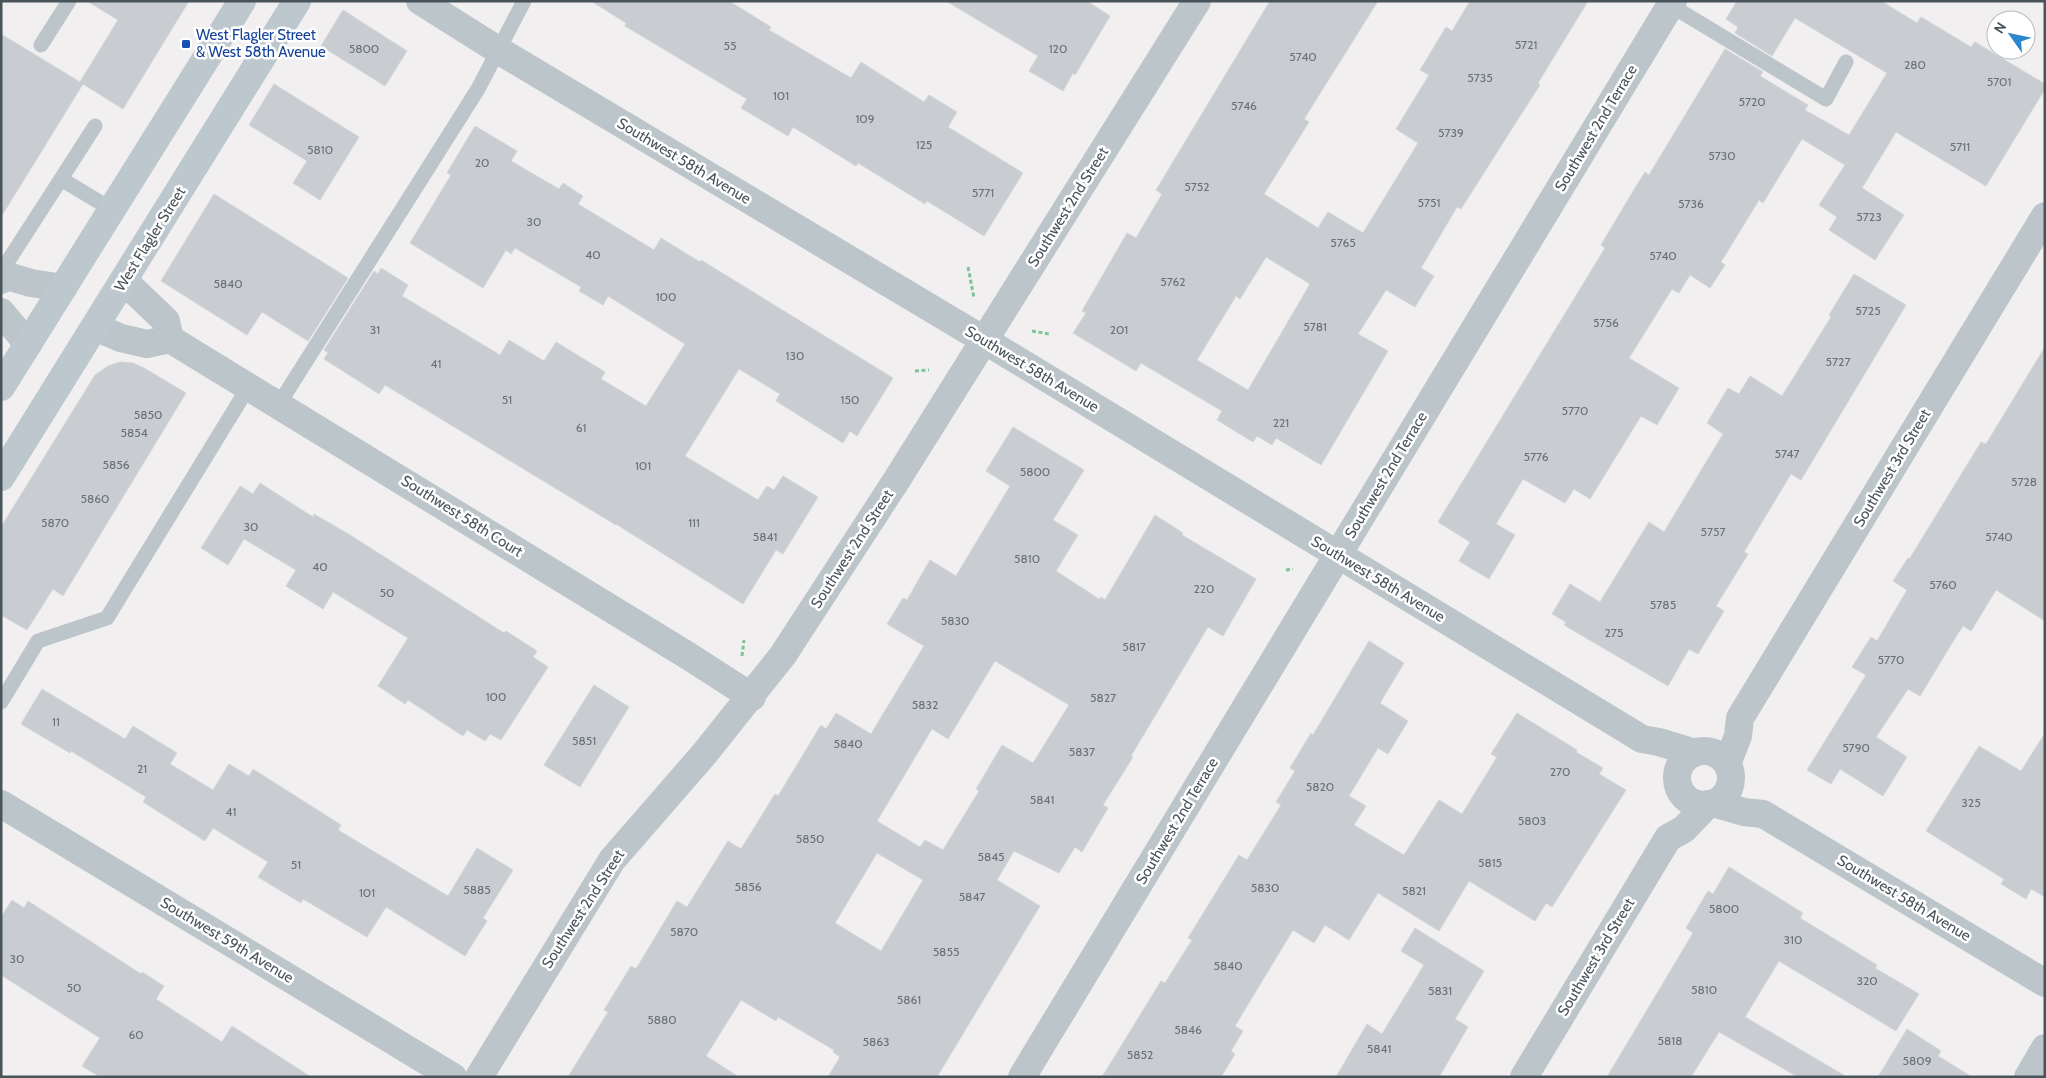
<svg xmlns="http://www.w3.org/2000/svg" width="2046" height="1078" font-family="Cabin,sans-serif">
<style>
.building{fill:#c9ccd1;stroke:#d3d6d9;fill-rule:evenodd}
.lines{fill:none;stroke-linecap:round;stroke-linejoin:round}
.path{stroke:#7dc498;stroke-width:3;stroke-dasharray:4 2.5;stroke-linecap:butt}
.service{stroke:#bcc5ca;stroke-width:15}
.minor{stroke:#bcc5ca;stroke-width:28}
.secondary{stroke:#bcc7ce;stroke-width:28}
.transit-dot{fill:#1a4fb4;stroke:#fff;stroke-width:2}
.labels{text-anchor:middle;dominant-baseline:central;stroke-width:5;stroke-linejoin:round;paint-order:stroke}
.number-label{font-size:12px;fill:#697278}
.transit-label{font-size:15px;fill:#164399;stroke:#fff;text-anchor:start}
.street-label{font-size:15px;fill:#49545a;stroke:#fff}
</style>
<rect width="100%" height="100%" fill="#f1efef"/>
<!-- building -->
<path class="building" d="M 87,1 L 189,1 L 123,109 L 83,84 L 1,217 L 1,34 L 80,82 L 118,20 Z
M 591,1 L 729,1 L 771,27 L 769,30 L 851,78 L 861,62 L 924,102 L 929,95 L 957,112 L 948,127 L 1023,173 L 984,236 L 927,201 L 925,204 L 858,163 L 856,166 L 793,127 L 788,136 L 741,108 L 747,99 L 625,26 L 626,23 Z
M 946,1 L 1087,1 L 1110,16 L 1075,75 L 1073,73 L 1063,91 L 1029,71 L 1038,56 Z
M 1270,1 L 1378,1 L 1304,119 L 1309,122 L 1264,194 L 1318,228 L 1328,212 L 1363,233 L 1418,143 L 1396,129 L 1429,75 L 1420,70 L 1446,27 L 1452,31 L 1470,1 L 1588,1 L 1538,83 L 1540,85 L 1513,127 L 1461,209 L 1457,207 L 1421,268 L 1434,276 L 1415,307 L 1386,290 L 1358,334 L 1388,351 L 1321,465 L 1276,438 L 1272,445 L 1257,436 L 1253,442 L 1217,420 L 1222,411 L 1141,363 L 1136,371 L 1073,333 L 1086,313 L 1082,311 L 1127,233 L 1136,238 L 1162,194 L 1156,190 ZM 1266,257 L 1310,284 L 1248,390 L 1197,360 L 1236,296 L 1240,299 Z
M 1737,1 L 1881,1 L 1917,23 L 1921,17 L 1971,47 L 1975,42 L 2045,84 L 2045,89 L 1986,186 L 1896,132 L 1862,188 L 1904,215 L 1875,260 L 1829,230 L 1837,217 L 1819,205 L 1845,165 L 1802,139 L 1763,203 L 1759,200 L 1721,262 L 1725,265 L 1710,288 L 1690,275 L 1679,293 L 1672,289 L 1629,358 L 1679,388 L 1657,425 L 1641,416 L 1590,499 L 1574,489 L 1565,503 L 1523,479 L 1496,524 L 1515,535 L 1489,579 L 1459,561 L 1470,542 L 1438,522 L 1605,248 L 1601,245 L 1635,188 L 1645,172 L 1649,175 L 1725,49 L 1763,72 L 1760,76 L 1808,105 L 1805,110 L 1849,135 L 1887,73 L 1795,18 L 1772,56 L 1735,33 L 1738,27 L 1726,19 Z
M 343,10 L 407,51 L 385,86 L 321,46 Z
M 274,84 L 359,137 L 320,200 L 293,183 L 307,161 L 249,125 Z
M 475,126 L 517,151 L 511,161 L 559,189 L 563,183 L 583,196 L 578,204 L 654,250 L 661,238 L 700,262 L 701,260 L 893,378 L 857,436 L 850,431 L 843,443 L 776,401 L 780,394 L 739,369 L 685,456 L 758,500 L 767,486 L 774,490 L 783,476 L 818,497 L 783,554 L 776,550 L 743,604 L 616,524 L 616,525 L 385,385 L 379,394 L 324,359 L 328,353 L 324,350 L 374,271 L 378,274 L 381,268 L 408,285 L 402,296 L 500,355 L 509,340 L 544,361 L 556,342 L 605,372 L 601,379 L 646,406 L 685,344 L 608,296 L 603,305 L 579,291 L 581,287 L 515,248 L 511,254 L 506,250 L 483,288 L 410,243 L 451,175 L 447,173 Z
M 214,194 L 348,278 L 308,341 L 262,312 L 247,335 L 161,281 Z
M 1854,274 L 1906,305 L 1801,480 L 1791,474 L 1744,552 L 1748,554 L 1716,606 L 1724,611 L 1698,654 L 1689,649 L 1668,686 L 1564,625 L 1566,622 L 1552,614 L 1570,584 L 1600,602 L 1649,522 L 1664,532 L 1723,434 L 1707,423 L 1728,388 L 1739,394 L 1750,376 L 1782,396 L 1831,317 L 1829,315 Z
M 2045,347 L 2045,621 L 1996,590 L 1971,631 L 1963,626 L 1957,635 L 1920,696 L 1908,689 L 1876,737 L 1907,757 L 1883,796 L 1840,769 L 1831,784 L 1807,770 L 1866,675 L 1852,667 L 1871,637 L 1877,641 L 1907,590 L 1893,581 L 1908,558 L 1910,558 L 1981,442 L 1986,444 Z
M 120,362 L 133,363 L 144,368 L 186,393 L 63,596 L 53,589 L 27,630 L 1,615 L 1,527 L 95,375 L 108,366 Z
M 1013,427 L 1084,470 L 1053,520 L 1078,535 L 1056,571 L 1099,599 L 1101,597 L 1105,600 L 1155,515 L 1183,533 L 1182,535 L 1256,579 L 1223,636 L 1208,627 L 1131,756 L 1133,757 L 1103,805 L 1108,808 L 1082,852 L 1075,847 L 1059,873 L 1014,851 L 997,880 L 1040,906 L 937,1077 L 828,1077 L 840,1057 L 833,1052 L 834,1050 L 778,1017 L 776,1021 L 741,1000 L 706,1056 L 739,1077 L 568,1077 L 608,1012 L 604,1010 L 631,966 L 636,969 L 677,901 L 687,907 L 728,841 L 741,849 L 775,794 L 778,796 L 821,725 L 826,729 L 836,713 L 871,734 L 924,646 L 887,624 L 903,598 L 907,600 L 930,560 L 956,576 L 1010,486 L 986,471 ZM 995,661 L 1069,705 L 1033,763 L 1002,745 L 976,789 L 979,791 L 943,850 L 925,840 L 920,847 L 877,821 L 932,729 L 948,739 ZM 877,853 L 923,880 L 881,951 L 835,923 Z
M 260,483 L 313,517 L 314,514 L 350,535 L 504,633 L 506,631 L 537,651 L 533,657 L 548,667 L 501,740 L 490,734 L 485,741 L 467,730 L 463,736 L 408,700 L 405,704 L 378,686 L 408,638 L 333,592 L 323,609 L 286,586 L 296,570 L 244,539 L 228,565 L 201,548 L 240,486 L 253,494 Z
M 1369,641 L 1404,663 L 1380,703 L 1408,721 L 1388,754 L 1378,748 L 1349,796 L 1366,806 L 1354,825 L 1404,855 L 1439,800 L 1462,814 L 1497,757 L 1491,754 L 1517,713 L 1577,750 L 1576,752 L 1603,768 L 1599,774 L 1626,790 L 1552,907 L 1546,903 L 1535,921 L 1469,881 L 1439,931 L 1378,893 L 1349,940 L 1325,925 L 1314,943 L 1293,930 L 1235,1026 L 1243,1031 L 1231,1051 L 1235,1054 L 1221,1077 L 1102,1077 L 1161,981 L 1165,983 L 1192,940 L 1188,938 L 1239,855 L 1247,860 L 1281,805 L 1276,802 L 1295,771 L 1290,768 L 1311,733 L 1313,735 Z
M 594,685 L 629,707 L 580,787 L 544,765 Z
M 42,689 L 125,739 L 133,726 L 177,753 L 170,764 L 213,790 L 229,764 L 249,776 L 253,769 L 341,825 L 338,830 L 448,896 L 477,848 L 513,870 L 483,918 L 487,921 L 465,956 L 386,907 L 367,937 L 303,899 L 301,903 L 258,877 L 268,862 L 213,828 L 205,841 L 143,802 L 146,797 L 71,751 L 70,753 L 21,724 Z
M 2045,733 L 2045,897 L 2031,889 L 2026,899 L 2001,884 L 2004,879 L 1926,831 L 1979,746 L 2021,771 Z
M 1729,867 L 1803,913 L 1800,918 L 1877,965 L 1875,968 L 1919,994 L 1896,1031 L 1779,961 L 1745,1017 L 1847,1077 L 1798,1077 L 1719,1032 L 1691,1077 L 1607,1077 L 1693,933 L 1686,928 L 1708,891 L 1713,894 Z
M 12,900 L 24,908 L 28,901 L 141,974 L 142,972 L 164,986 L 156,999 L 222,1042 L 232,1026 L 311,1077 L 100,1077 L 82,1066 L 100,1038 L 1,975 L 1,917 Z
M 1415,928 L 1484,971 L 1455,1019 L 1468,1027 L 1439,1077 L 1336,1077 L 1367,1024 L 1382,1034 L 1424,965 L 1401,951 Z
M 1907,1029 L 1941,1051 L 1938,1056 L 1972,1077 L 1878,1077 Z"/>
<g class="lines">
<!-- path -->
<path class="path" d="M 968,267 L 974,298
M 1032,331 L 1049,334
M 915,371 L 929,370
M 1286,570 L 1293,569
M 742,656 L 744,640"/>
<!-- service -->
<path class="service" d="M 1670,5 L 1826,99 L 1846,62
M 41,45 L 69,1
M 95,126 L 61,179 L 111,209
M 1,272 L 61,179
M 279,404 L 478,89 L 524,1
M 1,702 L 38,641 L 107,618 L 249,386"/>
<!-- minor -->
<path class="minor" d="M 420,1 L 498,50 L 984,340 L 1642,739 L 1659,742 L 1695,753
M 1,280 L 7,276 L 31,283 L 63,288
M 124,281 L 166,321 L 170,339
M 1,312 L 28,344
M 95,327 L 121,338 L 147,344 L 170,339 L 690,657 L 752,697
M1677 778a27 27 0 1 1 54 0a27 27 0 1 1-54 0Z
M 1727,764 L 1738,736 L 1740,718 L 2045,216
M 1713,803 L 1744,812 L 1763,814 L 2045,983
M 1,804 L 453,1077
M 479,1077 L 612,860 L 705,753 L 783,655 L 896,481 L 1197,1
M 1022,1077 L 1673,1
M 1524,1077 L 1668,838 L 1684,829 L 1708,804
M 2028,1077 L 2045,1048"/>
<!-- secondary -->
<path class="secondary" d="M 1,387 L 242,1
M 1,477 L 297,1"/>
</g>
<!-- markers -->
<rect class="transit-dot" x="181" y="39" width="10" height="10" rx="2.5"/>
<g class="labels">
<!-- number labels -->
<g class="number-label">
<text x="1526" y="44">5721</text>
<text x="730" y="45">55</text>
<text x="364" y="48">5800</text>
<text x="1058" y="48">120</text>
<text x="1303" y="56">5740</text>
<text x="1915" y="64">280</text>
<text x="1480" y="77">5735</text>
<text x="1999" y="81">5701</text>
<text x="781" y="95">101</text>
<text x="1752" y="101">5720</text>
<text x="1244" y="105">5746</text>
<text x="865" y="118">109</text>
<text x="1451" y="132">5739</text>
<text x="924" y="144">125</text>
<text x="1960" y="146">5711</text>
<text x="320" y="149">5810</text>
<text x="1722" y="155">5730</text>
<text x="482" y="162">20</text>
<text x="1197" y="186">5752</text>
<text x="983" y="192">5771</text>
<text x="1429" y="202">5751</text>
<text x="1691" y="203">5736</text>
<text x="1869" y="216">5723</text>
<text x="534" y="221">30</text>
<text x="1343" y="242">5765</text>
<text x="593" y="254">40</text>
<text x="1663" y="255">5740</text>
<text x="1173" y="281">5762</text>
<text x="228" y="283">5840</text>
<text x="666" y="296">100</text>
<text x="1868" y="310">5725</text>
<text x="1606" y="322">5756</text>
<text x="1315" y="326">5781</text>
<text x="375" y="329">31</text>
<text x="1119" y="329">201</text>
<text x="795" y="355">130</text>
<text x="1838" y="361">5727</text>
<text x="436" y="363">41</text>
<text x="507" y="399">51</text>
<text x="850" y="399">150</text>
<text x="1575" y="410">5770</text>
<text x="148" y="414">5850</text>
<text x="1281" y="422">221</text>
<text x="581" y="427">61</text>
<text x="134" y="432">5854</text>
<text x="1787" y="453">5747</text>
<text x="1536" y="456">5776</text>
<text x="116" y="464">5856</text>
<text x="643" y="465">101</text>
<text x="1035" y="471">5800</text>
<text x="2024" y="481">5728</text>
<text x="95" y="498">5860</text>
<text x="55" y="522">5870</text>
<text x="694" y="522">111</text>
<text x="251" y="526">30</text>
<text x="1713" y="531">5757</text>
<text x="765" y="536">5841</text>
<text x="1999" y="536">5740</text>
<text x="1027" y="558">5810</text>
<text x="320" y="566">40</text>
<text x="1943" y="584">5760</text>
<text x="1204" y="588">220</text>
<text x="387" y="592">50</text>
<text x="1663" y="604">5785</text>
<text x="955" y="620">5830</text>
<text x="1614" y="632">275</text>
<text x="1134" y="646">5817</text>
<text x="1891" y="659">5770</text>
<text x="496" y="696">100</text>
<text x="1103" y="697">5827</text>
<text x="925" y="704">5832</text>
<text x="56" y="721">11</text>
<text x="584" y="740">5851</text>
<text x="848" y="743">5840</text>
<text x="1856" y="747">5790</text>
<text x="1082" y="751">5837</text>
<text x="142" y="768">21</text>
<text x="1560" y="771">270</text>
<text x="1320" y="786">5820</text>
<text x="1042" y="799">5841</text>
<text x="1971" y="802">325</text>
<text x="231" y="811">41</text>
<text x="1532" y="820">5803</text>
<text x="810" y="838">5850</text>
<text x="991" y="856">5845</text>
<text x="1490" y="862">5815</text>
<text x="296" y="864">51</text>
<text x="748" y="886">5856</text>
<text x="1265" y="887">5830</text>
<text x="477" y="889">5885</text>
<text x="1414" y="890">5821</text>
<text x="367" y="892">101</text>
<text x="972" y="896">5847</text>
<text x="1724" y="908">5800</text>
<text x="684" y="931">5870</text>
<text x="1793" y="939">310</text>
<text x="946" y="951">5855</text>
<text x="17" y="958">30</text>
<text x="1228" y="965">5840</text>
<text x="1867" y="980">320</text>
<text x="74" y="987">50</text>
<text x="1704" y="989">5810</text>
<text x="1440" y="990">5831</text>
<text x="909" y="999">5861</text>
<text x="662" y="1019">5880</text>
<text x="1188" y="1029">5846</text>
<text x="136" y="1034">60</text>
<text x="1670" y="1040">5818</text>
<text x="876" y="1041">5863</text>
<text x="1379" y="1048">5841</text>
<text x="1140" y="1054">5852</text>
<text x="1917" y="1060">5809</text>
</g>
<!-- transit labels -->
<g class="transit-label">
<text x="196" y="35">West Flagler Street<tspan x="196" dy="17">&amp; West 58th Avenue</tspan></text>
</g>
<!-- street labels -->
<g class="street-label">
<text transform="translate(1596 128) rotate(-59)">Southwest 2nd Terrace</text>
<text transform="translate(684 161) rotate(31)">Southwest 58th Avenue</text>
<text transform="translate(1068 207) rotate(-58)">Southwest 2nd Street</text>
<text transform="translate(150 239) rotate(-58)">West Flagler Street</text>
<text transform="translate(1032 369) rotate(31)">Southwest 58th Avenue</text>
<text transform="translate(1892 468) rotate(-59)">Southwest 3rd Street</text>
<text transform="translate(1386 475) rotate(-59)">Southwest 2nd Terrace</text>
<text transform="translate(462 516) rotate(32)">Southwest 58th Court</text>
<text transform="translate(852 549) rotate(-57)">Southwest 2nd Street</text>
<text transform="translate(1378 579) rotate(31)">Southwest 58th Avenue</text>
<text transform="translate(1177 821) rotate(-59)">Southwest 2nd Terrace</text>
<text transform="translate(1904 898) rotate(31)">Southwest 58th Avenue</text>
<text transform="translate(583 909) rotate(-57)">Southwest 2nd Street</text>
<text transform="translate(227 940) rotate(31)">Southwest 59th Avenue</text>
<text transform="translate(1596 957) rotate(-59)">Southwest 3rd Street</text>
</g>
</g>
<!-- border -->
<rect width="2046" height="1078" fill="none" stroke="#49545a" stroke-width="5"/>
<!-- north arrow -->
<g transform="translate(2011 35) rotate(303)"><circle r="24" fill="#ffffff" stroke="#b6bbbd"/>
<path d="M0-4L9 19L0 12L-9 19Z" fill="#2d87cd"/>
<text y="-8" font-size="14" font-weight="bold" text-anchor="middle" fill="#49545a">N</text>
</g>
</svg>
